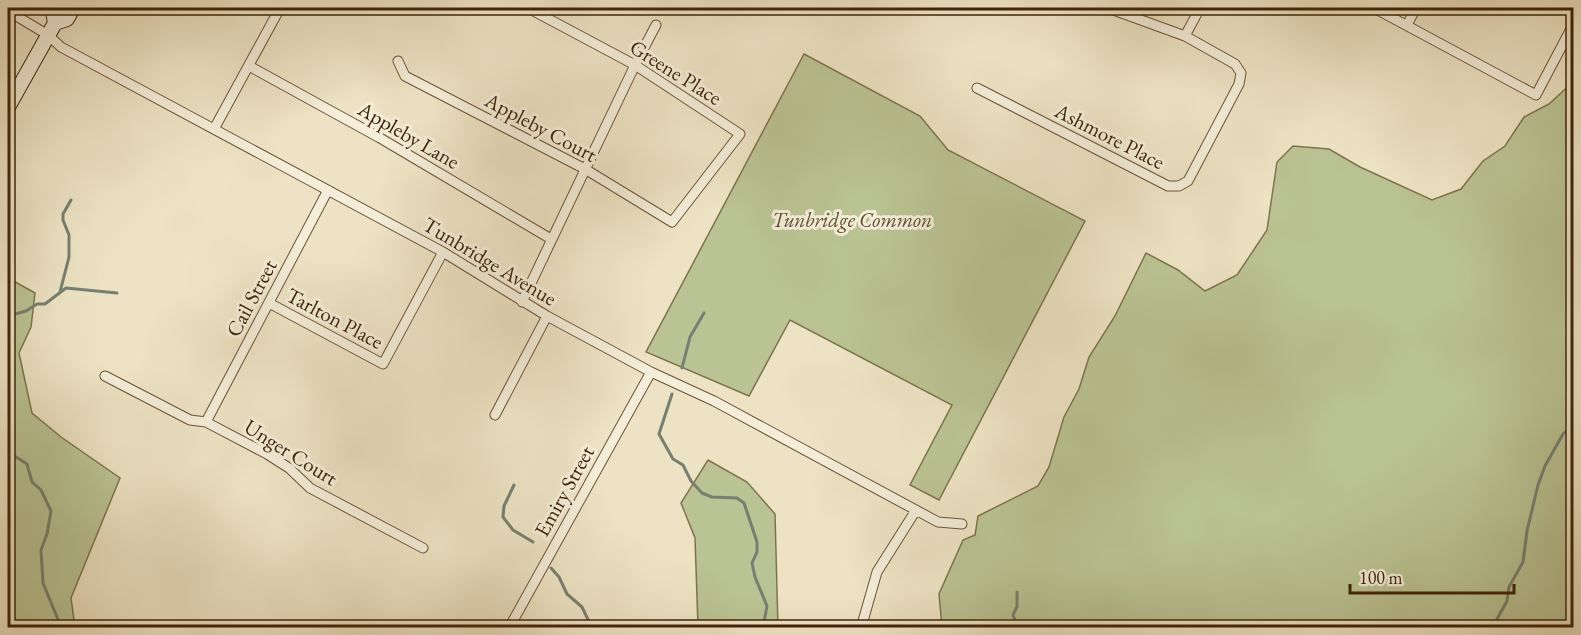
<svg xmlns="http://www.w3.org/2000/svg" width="1581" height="635" font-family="'EB Garamond',serif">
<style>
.green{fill:#bac393;stroke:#7d744d;stroke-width:1.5}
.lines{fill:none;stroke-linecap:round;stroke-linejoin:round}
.stream{stroke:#768072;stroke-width:3}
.street-casing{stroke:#6b5436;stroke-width:11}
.secondary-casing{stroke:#402407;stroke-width:16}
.street{stroke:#f3edd9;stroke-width:9}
.secondary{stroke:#f3edd9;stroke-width:14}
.labels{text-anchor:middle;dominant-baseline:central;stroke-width:6;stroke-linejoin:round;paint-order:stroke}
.street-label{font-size:21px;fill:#402407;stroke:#f3edd9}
.park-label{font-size:21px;font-style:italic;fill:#5e4c2a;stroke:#f3edd9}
</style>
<rect width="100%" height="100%" fill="#ede3c4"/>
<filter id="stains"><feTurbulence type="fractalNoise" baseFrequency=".00333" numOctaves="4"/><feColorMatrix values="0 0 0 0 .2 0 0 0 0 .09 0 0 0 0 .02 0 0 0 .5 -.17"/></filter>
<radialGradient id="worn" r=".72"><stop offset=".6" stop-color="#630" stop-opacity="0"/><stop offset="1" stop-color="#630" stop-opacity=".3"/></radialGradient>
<!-- green -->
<path class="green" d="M 804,54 L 920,116 L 948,150 L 1085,221 L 939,500 L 910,485 L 952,405 L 790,320 L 749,396 L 646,352 Z
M 1573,82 L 1573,627 L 942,627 L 939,594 L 963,540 L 975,535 L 978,516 L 1038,486 L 1049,467 L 1064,417 L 1079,389 L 1089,357 L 1115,316 L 1146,253 L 1178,270 L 1205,291 L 1237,275 L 1267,230 L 1277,162 L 1293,146 L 1329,149 L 1360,167 L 1432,200 L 1461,189 L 1483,161 L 1505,146 L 1524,117 L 1549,104 Z
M 8,278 L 35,293 L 31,327 L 19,353 L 32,413 L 61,437 L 120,478 L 71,598 L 75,627 L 8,627 Z
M 708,460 L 747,482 L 775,514 L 778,627 L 698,627 L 695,538 L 681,503 Z"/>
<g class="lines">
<!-- stream -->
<path class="stream" d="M 60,292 L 69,257 L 69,235 L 63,220 L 63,214 L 71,200
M 8,316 L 26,311 L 37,304 L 45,304 L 66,288 L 117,293
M 682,368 L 690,337 L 704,313
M 672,394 L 659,434 L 673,459 L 683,465 L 691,481 L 702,493 L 712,497 L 737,498 L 744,503 L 757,542 L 757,552 L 752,563 L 755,577 L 767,606 L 764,622 L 765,628
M 8,440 L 13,455 L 27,464 L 32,482 L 41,490 L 51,511 L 47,534 L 41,550 L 43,583 L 59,622 L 57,628
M 514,485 L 504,506 L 503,517 L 513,530 L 533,542
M 551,568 L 559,577 L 567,594 L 582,607 L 592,628
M 1017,592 L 1017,607 L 1013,615 L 1018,628
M 1499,628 L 1497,619 L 1507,601 L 1509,587 L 1523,562 L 1527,531 L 1538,485 L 1545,466 L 1563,434 L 1574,424"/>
<!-- street casing -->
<g class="street-casing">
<path id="street" d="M 1374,8 L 1536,95 L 1574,23
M 8,11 L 48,35 L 61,47 L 443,252 L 547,316 L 651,372 L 714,401 L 938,522 L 962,524
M 1407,25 L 1416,8
M 1185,36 L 1200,8
M 398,61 L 405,76 L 585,169 L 672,222 L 740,134 L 635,65 L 528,8
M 249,66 L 380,138 L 551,239
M 977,88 L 1168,186 L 1179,186 L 1188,181 L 1239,84 L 1241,73 L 1235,64 L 1185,36 L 1108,8
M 214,129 L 280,8
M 522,302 L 635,65 L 656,25
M 269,303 L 383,364 L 443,252
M 105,376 L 190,420 L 206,422 L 267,454 L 289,468 L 310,488 L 423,548
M 495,415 L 547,316
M 206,422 L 328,190
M 509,628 L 651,372
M 863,628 L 863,621 L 877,572 L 916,510"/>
</g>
<!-- secondary casing -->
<g class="secondary-casing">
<path id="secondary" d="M 55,8 L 53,11 L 55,23
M 8,107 L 55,23 L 67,19 L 73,8"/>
</g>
<!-- street -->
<use href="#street" class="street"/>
<!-- secondary -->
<use href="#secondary" class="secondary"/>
</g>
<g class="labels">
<!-- street labels -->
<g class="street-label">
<text transform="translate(676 72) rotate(32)">Greene Place</text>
<text transform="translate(541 127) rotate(28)">Appleby Court</text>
<text transform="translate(409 135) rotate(30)">Appleby Lane</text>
<text transform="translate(1110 136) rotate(27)">Ashmore Place</text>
<text transform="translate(490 261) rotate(31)">Tunbridge Avenue</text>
<text transform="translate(251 298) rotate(-62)">Cail Street</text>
<text transform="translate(335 318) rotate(28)">Tarlton Place</text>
<text transform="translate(291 452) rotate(32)">Unger Court</text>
<text transform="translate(564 491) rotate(-61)">Emiry Street</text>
</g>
<!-- park labels -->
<g class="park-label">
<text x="852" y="219">Tunbridge Common</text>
</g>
</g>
<!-- margin -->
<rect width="1581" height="635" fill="none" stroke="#ede3c4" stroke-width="30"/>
<rect x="9" y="9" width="1563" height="617" fill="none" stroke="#402407" stroke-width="3"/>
<rect x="15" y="15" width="1551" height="605" fill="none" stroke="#402407" stroke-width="1.5"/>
<!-- scale -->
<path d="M1350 584v9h164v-9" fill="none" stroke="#402407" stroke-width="3"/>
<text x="1359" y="584" font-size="18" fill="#402407" stroke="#f3edd9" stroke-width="4.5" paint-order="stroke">100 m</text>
<rect width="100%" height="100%" filter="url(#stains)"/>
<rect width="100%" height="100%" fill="url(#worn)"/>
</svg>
